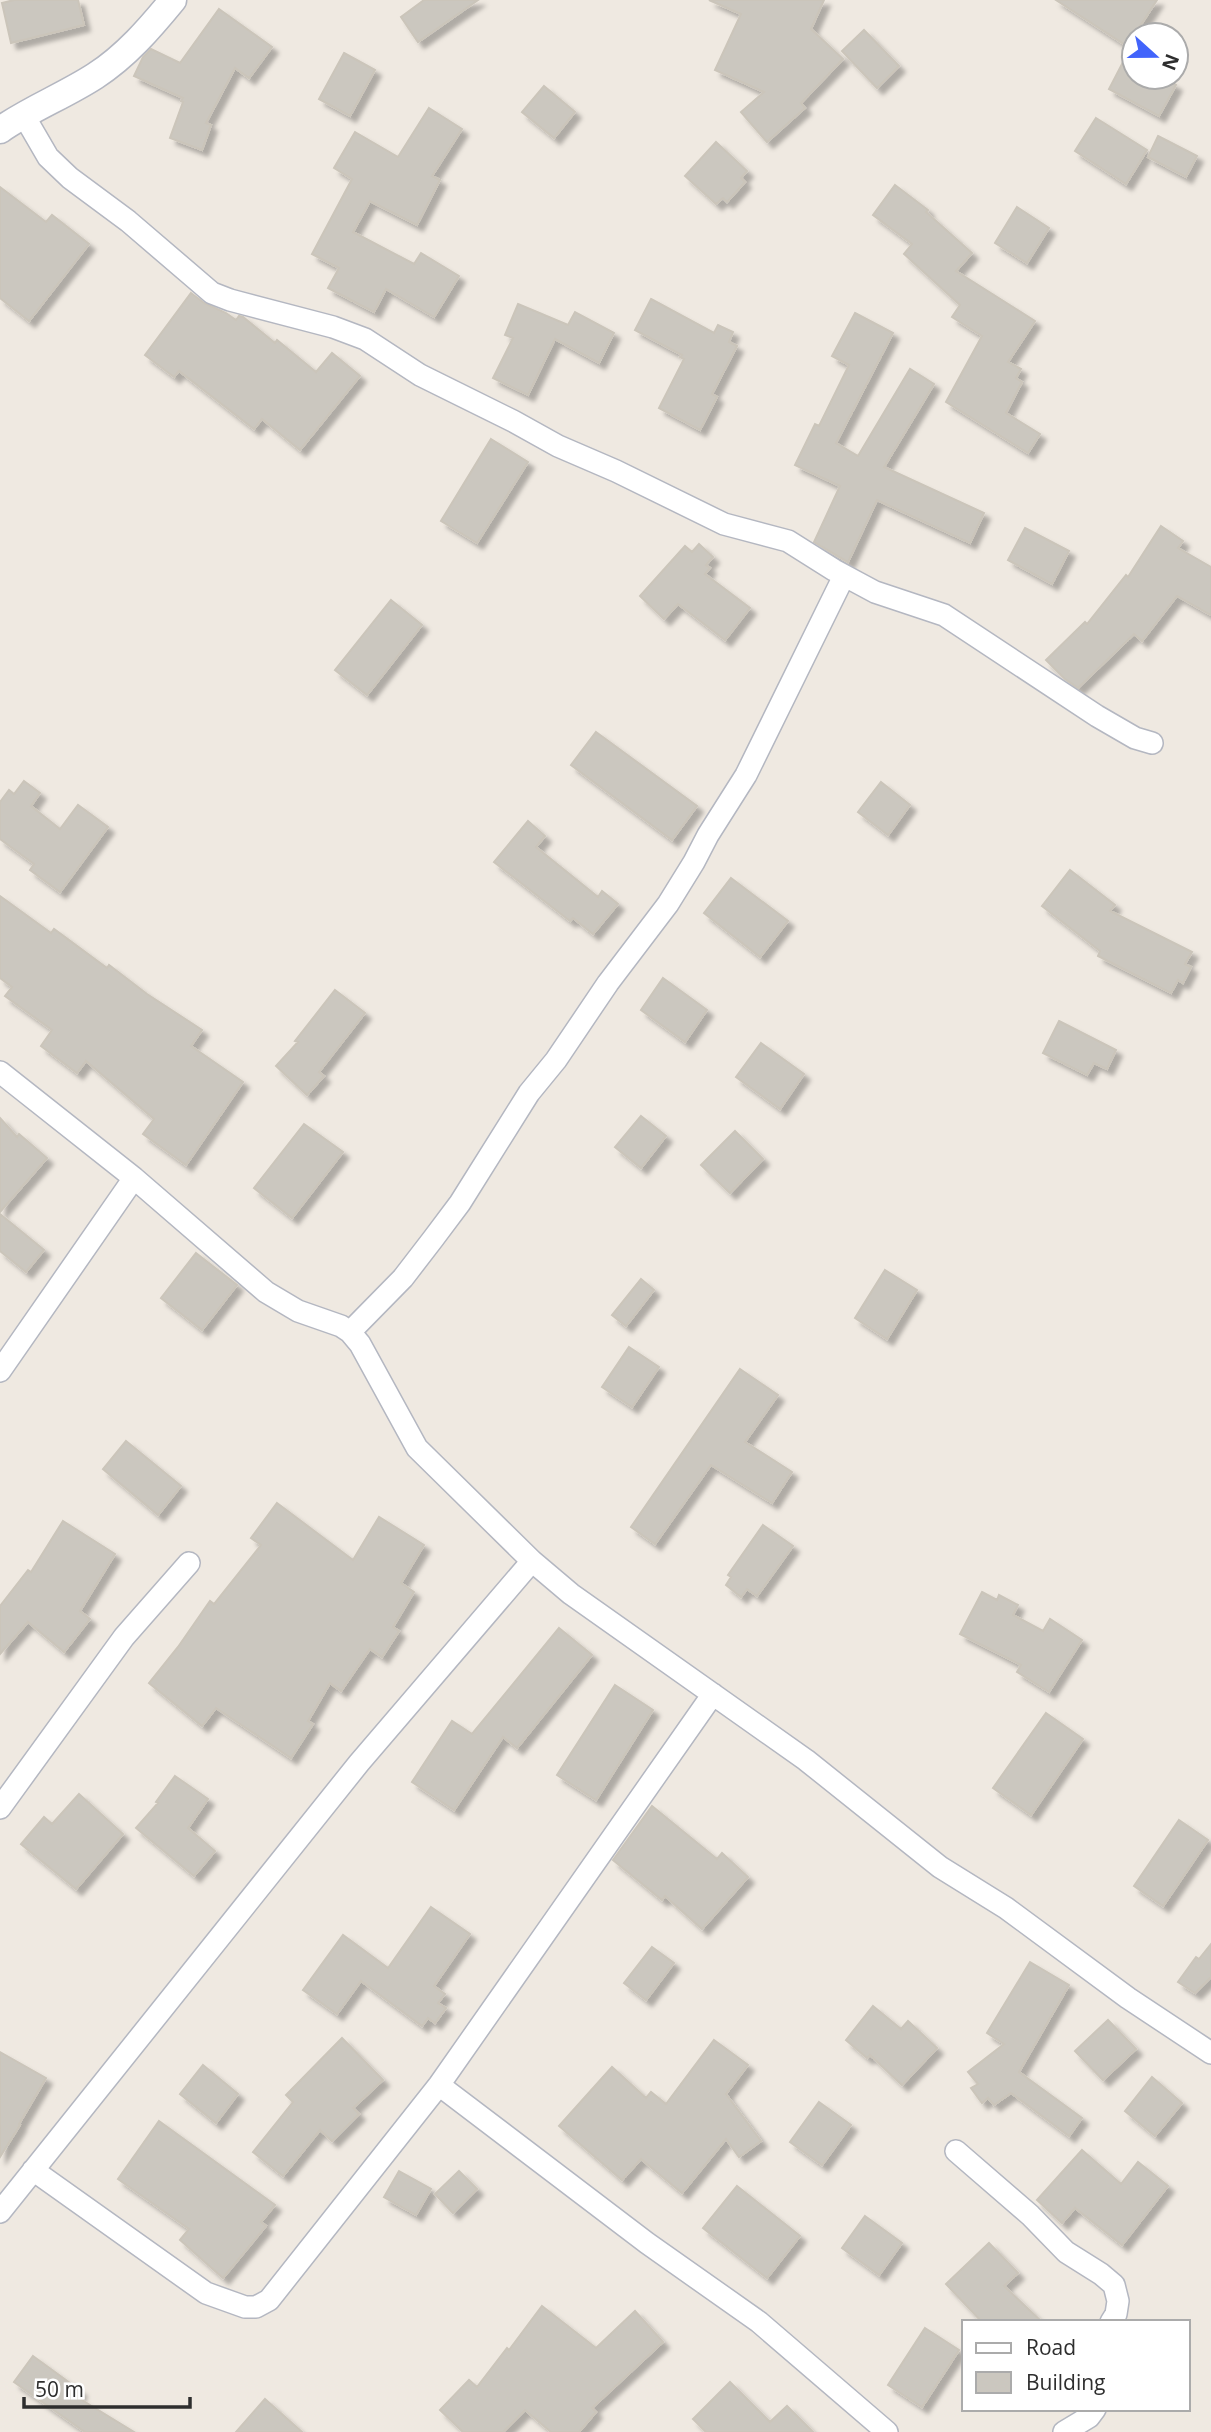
<svg xmlns="http://www.w3.org/2000/svg" width="1211" height="2432" font-family="'Open Sans',sans-serif">
<style>
.building{fill:#cbc7bf;stroke:#cbc5ba;stroke-width:2;filter:url(#shadow)}
.lines{fill:none;stroke-linecap:round;stroke-linejoin:round}
.minor-casing{stroke:#b4b7c1;stroke-width:24}
.tertiary-casing{stroke:#b4b7c1;stroke-width:29}
.minor{stroke:#fff;stroke-width:21}
.tertiary{stroke:#fff;stroke-width:26}
</style>
<defs>
<filter id="shadow"><feDropShadow dx="6" dy="6" stdDeviation="2" flood-color="#0004"/></filter>
</defs>
<rect width="100%" height="100%" fill="#efe9e1"/>
<!-- building -->
<path class="building" d="M 14,0 L 78,0 L 84,25 L 11,43 L 2,3 Z
M 424,0 L 478,0 L 418,42 L 401,17 Z
M 709,0 L 824,0 L 811,29 L 843,59 L 801,103 L 805,108 L 767,142 L 741,112 L 764,92 L 715,70 L 741,14 Z
M 1056,0 L 1157,0 L 1127,46 Z
M 219,9 L 272,47 L 249,78 L 235,68 L 206,123 L 211,125 L 202,150 L 170,138 L 183,102 L 181,101 L 183,98 L 134,76 L 143,57 L 151,49 L 180,63 Z
M 864,30 L 899,66 L 877,88 L 842,51 Z
M 1134,41 L 1134,77 L 1161,77 L 1176,85 L 1159,116 L 1109,89 Z
M 344,53 L 375,70 L 350,116 L 319,99 Z
M 544,86 L 575,112 L 554,138 L 522,112 Z
M 429,108 L 462,129 L 432,176 L 440,180 L 417,225 L 370,201 L 353,232 L 414,264 L 421,253 L 459,276 L 434,317 L 386,289 L 374,312 L 328,288 L 339,268 L 312,254 L 352,179 L 334,168 L 355,132 L 398,157 Z
M 1096,118 L 1147,150 L 1126,184 L 1075,151 Z
M 1158,136 L 1197,156 L 1186,177 L 1148,157 Z
M 716,142 L 747,171 L 741,178 L 745,182 L 727,202 L 723,198 L 716,204 L 685,176 Z
M 895,185 L 928,210 L 926,212 L 972,253 L 956,271 L 1035,321 L 1008,362 L 1021,369 L 1016,378 L 1022,382 L 1006,413 L 1040,434 L 1028,453 L 946,402 L 982,336 L 952,317 L 960,305 L 904,254 L 912,244 L 873,215 Z
M 0,187 L 46,222 L 52,215 L 89,244 L 29,321 L 0,298 Z
M 1017,207 L 1049,228 L 1027,263 L 995,243 Z
M 191,293 L 204,303 L 226,313 L 236,320 L 239,316 L 243,317 L 275,343 L 277,340 L 316,372 L 332,353 L 360,376 L 300,450 L 262,419 L 254,429 L 179,371 L 174,377 L 145,355 Z
M 651,299 L 714,333 L 718,325 L 733,332 L 729,342 L 737,346 L 712,394 L 717,397 L 700,430 L 659,408 L 684,359 L 680,357 L 682,355 L 635,330 Z
M 518,304 L 568,325 L 575,312 L 614,333 L 599,363 L 555,339 L 528,395 L 493,378 L 513,338 L 505,335 Z
M 855,313 L 893,333 L 836,443 L 858,456 L 910,369 L 934,384 L 884,467 L 984,513 L 970,543 L 877,500 L 848,562 L 814,542 L 840,486 L 795,465 L 815,424 L 819,426 L 849,365 L 832,356 Z
M 491,439 L 528,462 L 477,543 L 441,521 Z
M 1161,526 L 1183,541 L 1178,548 L 1211,567 L 1211,615 L 1177,596 L 1142,641 L 1134,634 L 1078,688 L 1065,679 L 1046,660 L 1085,622 L 1087,624 L 1126,575 L 1128,577 Z
M 1025,528 L 1069,551 L 1052,584 L 1008,560 Z
M 699,544 L 713,557 L 706,565 L 710,568 L 705,574 L 750,608 L 725,640 L 678,604 L 664,619 L 640,596 L 685,546 L 692,552 Z
M 391,600 L 422,625 L 367,695 L 335,670 Z
M 596,732 L 697,806 L 672,840 L 571,765 Z
M 24,781 L 40,793 L 31,806 L 60,829 L 78,805 L 108,827 L 60,892 L 30,870 L 34,864 L 0,839 L 0,802 L 9,790 L 14,794 Z
M 881,782 L 910,805 L 888,835 L 858,812 Z
M 528,821 L 545,836 L 536,847 L 598,897 L 602,891 L 618,904 L 593,934 L 573,918 L 570,921 L 494,862 Z
M 1070,870 L 1115,905 L 1110,911 L 1192,952 L 1185,964 L 1191,967 L 1183,983 L 1178,980 L 1171,993 L 1098,956 L 1100,951 L 1042,906 Z
M 731,878 L 788,921 L 760,957 L 704,913 Z
M 0,896 L 51,933 L 54,929 L 107,968 L 109,965 L 147,994 L 202,1030 L 191,1046 L 243,1082 L 186,1165 L 143,1134 L 154,1119 L 86,1061 L 77,1073 L 41,1046 L 52,1030 L 5,996 L 12,987 L 0,978 Z
M 663,978 L 707,1010 L 685,1042 L 641,1010 Z
M 335,990 L 365,1013 L 319,1072 L 324,1076 L 307,1095 L 276,1066 L 298,1042 L 295,1041 Z
M 1059,1021 L 1116,1050 L 1107,1069 L 1094,1063 L 1087,1075 L 1043,1053 Z
M 761,1043 L 804,1074 L 780,1109 L 736,1077 Z
M 641,1116 L 666,1136 L 641,1168 L 615,1147 Z
M 0,1118 L 17,1137 L 19,1134 L 47,1158 L 0,1212 Z
M 304,1124 L 343,1152 L 292,1218 L 254,1188 Z
M 735,1131 L 763,1159 L 730,1193 L 701,1165 Z
M 0,1214 L 44,1250 L 26,1272 L 0,1251 Z
M 196,1253 L 237,1285 L 202,1330 L 161,1298 Z
M 885,1270 L 917,1290 L 887,1339 L 855,1318 Z
M 641,1279 L 654,1290 L 626,1326 L 612,1315 Z
M 629,1347 L 659,1367 L 632,1407 L 602,1387 Z
M 740,1369 L 778,1395 L 745,1442 L 792,1472 L 772,1503 L 711,1465 L 655,1544 L 631,1527 Z
M 126,1441 L 181,1486 L 158,1515 L 103,1469 Z
M 277,1503 L 353,1560 L 379,1517 L 424,1545 L 401,1583 L 414,1592 L 393,1627 L 399,1631 L 382,1657 L 370,1649 L 341,1691 L 330,1683 L 308,1721 L 313,1724 L 291,1758 L 216,1708 L 202,1726 L 149,1683 L 178,1647 L 210,1601 L 214,1604 L 261,1545 L 251,1538 Z
M 63,1521 L 115,1554 L 80,1611 L 90,1619 L 64,1652 L 28,1622 L 0,1654 L 0,1606 L 28,1570 L 31,1572 Z
M 763,1525 L 793,1546 L 757,1596 L 747,1589 L 741,1597 L 726,1585 L 731,1577 L 728,1575 Z
M 982,1592 L 997,1600 L 999,1595 L 1018,1605 L 1013,1615 L 1043,1631 L 1050,1619 L 1082,1640 L 1049,1692 L 1017,1672 L 1021,1665 L 960,1634 Z
M 559,1628 L 592,1655 L 517,1748 L 503,1737 L 454,1810 L 412,1782 L 452,1721 L 472,1734 Z
M 615,1685 L 653,1710 L 596,1800 L 557,1775 Z
M 1046,1713 L 1083,1739 L 1031,1815 L 993,1788 Z
M 175,1776 L 208,1799 L 188,1828 L 215,1851 L 194,1876 L 136,1828 L 158,1803 L 156,1802 Z
M 79,1794 L 123,1834 L 76,1889 L 21,1844 L 44,1817 L 52,1824 Z
M 652,1806 L 717,1859 L 722,1853 L 748,1877 L 702,1929 L 665,1896 L 662,1900 L 613,1860 Z
M 1179,1820 L 1208,1840 L 1163,1906 L 1134,1886 Z
M 431,1907 L 470,1934 L 434,1986 L 445,1994 L 438,2003 L 446,2008 L 435,2023 L 428,2018 L 422,2026 L 361,1981 L 337,2014 L 303,1990 L 343,1935 L 388,1968 Z
M 1211,1944 L 1211,1977 L 1195,1993 L 1178,1982 L 1196,1957 L 1199,1959 Z
M 652,1947 L 674,1963 L 646,2000 L 624,1983 Z
M 1030,1962 L 1069,1985 L 1019,2072 L 1082,2118 L 1069,2136 L 1011,2093 L 994,2105 L 988,2098 L 982,2103 L 971,2088 L 978,2084 L 968,2072 L 1004,2044 L 987,2033 Z
M 873,2006 L 901,2029 L 908,2021 L 937,2048 L 902,2085 L 870,2055 L 867,2058 L 846,2040 Z
M 1108,2020 L 1136,2049 L 1103,2080 L 1075,2051 Z
M 342,2038 L 383,2080 L 353,2108 L 359,2114 L 332,2141 L 320,2130 L 283,2176 L 253,2152 L 293,2102 L 286,2095 Z
M 714,2040 L 748,2065 L 726,2094 L 761,2141 L 739,2157 L 726,2139 L 682,2193 L 641,2159 L 622,2180 L 559,2126 L 612,2067 L 646,2098 L 651,2092 L 666,2104 Z
M 0,2052 L 46,2078 L 19,2124 L 20,2125 L 0,2157 Z
M 203,2065 L 238,2094 L 216,2123 L 180,2094 Z
M 1152,2077 L 1182,2103 L 1155,2136 L 1125,2111 Z
M 819,2102 L 851,2125 L 822,2165 L 790,2142 Z
M 159,2121 L 275,2205 L 261,2222 L 266,2226 L 223,2278 L 180,2240 L 189,2229 L 118,2179 Z
M 1082,2150 L 1121,2184 L 1138,2162 L 1168,2186 L 1122,2245 L 1075,2208 L 1062,2223 L 1037,2200 Z
M 399,2171 L 431,2189 L 416,2215 L 384,2197 Z
M 459,2171 L 477,2189 L 453,2213 L 435,2194 Z
M 737,2186 L 800,2236 L 767,2278 L 703,2228 Z
M 865,2216 L 902,2243 L 879,2275 L 842,2248 Z
M 989,2243 L 1018,2273 L 1004,2286 L 1042,2322 L 982,2322 L 946,2284 Z
M 542,2306 L 596,2348 L 635,2311 L 663,2342 L 592,2408 L 596,2412 L 579,2432 L 551,2432 L 525,2410 L 503,2432 L 463,2432 L 440,2410 L 469,2380 L 477,2387 L 507,2348 L 509,2350 Z
M 925,2328 L 959,2350 L 922,2407 L 888,2385 Z
M 33,2356 L 81,2391 L 77,2397 L 134,2432 L 85,2432 L 14,2382 Z
M 730,2382 L 770,2422 L 787,2406 L 813,2432 L 706,2432 L 693,2419 Z
M 265,2399 L 302,2432 L 236,2432 Z"/>
<g class="lines">
<!-- minor casing -->
<g class="minor-casing">
<path id="minor" d="M 23,114 L 48,157 L 70,178 L 128,221 L 212,293 L 230,300 L 333,327 L 365,339 L 420,375 L 513,421 L 558,446 L 616,471 L 724,524 L 788,541 L 834,570 L 875,592 L 944,615 L 1097,716 L 1135,738 L 1152,743
M 0,1072 L 134,1178 L 266,1292 L 298,1311 L 341,1326 L 350,1332 L 360,1344 L 417,1448 L 532,1561 L 571,1594 L 806,1760 L 940,1867 L 1006,1908 L 1128,1998 L 1211,2053
M 350,1332 L 403,1278 L 433,1239 L 460,1203 L 529,1093 L 556,1060 L 608,983 L 668,904 L 694,862 L 708,835 L 746,775 L 844,576
M 0,1371 L 134,1178
M 0,1808 L 124,1637 L 189,1563
M 439,2085 L 647,2243 L 759,2322 L 887,2432
M 956,2151 L 1030,2215 L 1066,2252 L 1101,2274 L 1114,2285 L 1118,2301 L 1116,2314 L 1111,2322
M 33,2170 L 206,2293 L 245,2307 L 256,2307 L 269,2300 L 439,2085 L 713,1694
M 0,2212 L 359,1763 L 532,1561
M 1064,2432 L 1089,2417 L 1095,2409"/>
</g>
<!-- tertiary casing -->
<g class="tertiary-casing">
<path id="tertiary" d="M 0,130 C 30,109 64,96 95,76 C 126,56 150,28 173,0"/>
</g>
<!-- minor -->
<use href="#minor" class="minor"/>
<!-- tertiary -->
<use href="#tertiary" class="tertiary"/>
</g>
<!-- legend -->
<rect x="962" y="2320" width="228" height="91" fill="#ffffff" stroke="#ababab" stroke-width="2"/>
<rect x="976" y="2343" width="35" height="10" fill="#ffffff" stroke="#ababab" stroke-width="2"/>
<text x="1026" y="2355" font-size="21" fill="#2e2e2e">Road</text>
<rect x="976" y="2372" width="35" height="21" fill="#cbc7bf" stroke="#ababab" stroke-width="2"/>
<text x="1026" y="2390" font-size="21" fill="#2e2e2e">Building</text>
<!-- north arrow -->
<g transform="translate(1155 56) rotate(111)"><circle r="33" fill="#ffffff" stroke="#ababab" stroke-width="2"/>
<path d="M0-5L12 26L0 18L-12 26Z" fill="#4264fb"/>
<text y="-10" font-size="19" font-weight="bold" text-anchor="middle" fill="#2e2e2e">N</text>
</g>
<!-- scale -->
<path d="M24 2397v10h166v-10" fill="none" stroke="#2e2e2e" stroke-width="3.5"/>
<text x="35" y="2397" font-size="21" fill="#2e2e2e" stroke="#ffffff" stroke-width="5" paint-order="stroke">50 m</text>
</svg>
